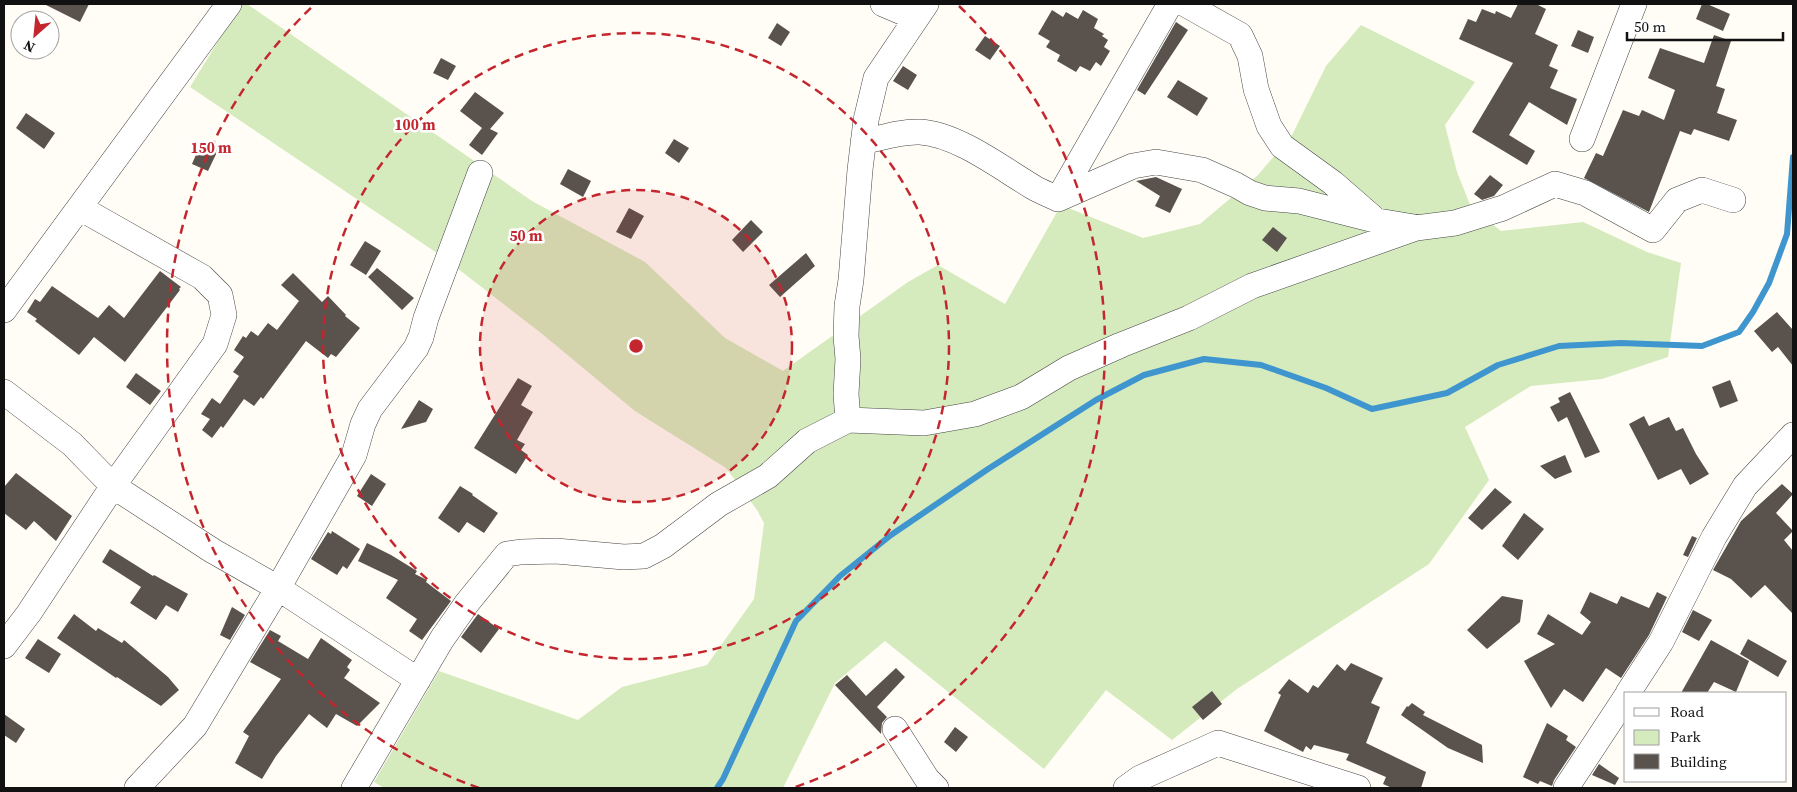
<svg xmlns="http://www.w3.org/2000/svg" width="1797" height="792" font-family="'Source Serif 4',serif">
<style>
.green{fill:#d5ebbd}
.lines{fill:none;stroke-linecap:round;stroke-linejoin:round}
.stream{stroke:#3f96cf;stroke-width:6}
.building{fill:#5a524d}
.minor-casing{stroke:#444;stroke-width:26}
.minor{stroke:#fff;stroke-width:25}
.ring{fill:none;stroke:#c4262e;stroke-width:2.5;stroke-dasharray:9 6}
.centre{fill:#c4262e;stroke:#fff;stroke-width:2.5}
.ring-label{font-size:15px;text-anchor:middle;font-weight:bold;fill:#c4262e;stroke:#fff;stroke-width:5;stroke-linejoin:round;paint-order:stroke}
</style>
<rect width="100%" height="100%" fill="#fffdf5"/>
<!-- green -->
<path class="green" d="M 241,4 L 247,4 L 532,201 L 645,262 L 725,338 L 783,371 L 908,282 L 938,265 L 1005,304 L 1061,205 L 1143,238 L 1200,224 L 1258,175 L 1292,135 L 1326,66 L 1361,25 L 1475,82 L 1445,125 L 1457,172 L 1471,207 L 1501,231 L 1583,222 L 1647,252 L 1681,263 L 1668,357 L 1602,379 L 1531,386 L 1465,427 L 1489,480 L 1429,564 L 1237,689 L 1172,740 L 1106,690 L 1044,769 L 885,641 L 835,683 L 783,788 L 384,788 L 374,782 L 439,671 L 578,720 L 622,687 L 707,665 L 754,599 L 764,523 L 757,510 L 726,468 L 635,411 L 541,333 L 440,255 L 190,87 Z"/>
<g class="lines">
<!-- stream -->
<path class="stream" d="M 717,788 L 723,779 L 796,621 L 840,576 L 891,535 L 988,469 L 1096,400 L 1144,375 L 1204,359 L 1261,365 L 1326,388 L 1372,409 L 1447,393 L 1498,365 L 1559,346 L 1621,343 L 1702,346 L 1739,332 L 1753,312 L 1769,283 L 1787,234 L 1793,157"/>
</g>
<!-- building -->
<path class="building" d="M 44,4 L 89,4 L 80,22 Z
M 1518,4 L 1536,4 L 1546,9 L 1535,34 L 1558,45 L 1549,66 L 1558,70 L 1550,88 L 1577,99 L 1567,125 L 1529,102 L 1509,135 L 1535,151 L 1527,165 L 1472,132 L 1513,63 L 1459,39 L 1468,19 L 1476,22 L 1482,9 L 1495,14 L 1496,11 L 1511,18 Z
M 1702,4 L 1707,4 L 1730,14 L 1723,31 L 1696,19 Z
M 1052,10 L 1063,17 L 1066,12 L 1078,19 L 1083,10 L 1098,19 L 1094,28 L 1104,34 L 1102,36 L 1108,40 L 1104,47 L 1110,51 L 1101,66 L 1096,62 L 1090,71 L 1080,66 L 1076,72 L 1057,61 L 1060,55 L 1046,47 L 1050,41 L 1038,34 Z
M 1176,22 L 1188,30 L 1145,95 L 1137,90 Z
M 777,23 L 790,32 L 781,46 L 768,38 Z
M 1578,30 L 1594,37 L 1588,53 L 1571,46 Z
M 1714,35 L 1731,41 L 1716,86 L 1725,89 L 1717,113 L 1737,120 L 1729,141 L 1694,129 L 1691,135 L 1680,131 L 1649,212 L 1584,178 L 1596,153 L 1603,156 L 1623,110 L 1639,116 L 1642,110 L 1664,120 L 1675,90 L 1648,78 L 1660,48 L 1704,63 Z
M 985,36 L 1000,46 L 990,60 L 975,50 Z
M 441,58 L 456,66 L 448,80 L 433,73 Z
M 903,66 L 917,75 L 908,90 L 893,81 Z
M 1178,80 L 1208,98 L 1197,116 L 1167,97 Z
M 475,92 L 504,113 L 490,129 L 498,133 L 482,155 L 469,145 L 482,128 L 460,111 Z
M 26,113 L 55,133 L 44,149 L 16,128 Z
M 674,139 L 689,148 L 679,163 L 665,153 Z
M 201,143 L 218,150 L 208,171 L 192,164 Z
M 568,169 L 591,181 L 583,197 L 560,184 Z
M 1490,175 L 1503,185 L 1494,196 L 1482,200 L 1474,194 Z
M 1156,177 L 1182,189 L 1170,213 L 1155,206 L 1160,196 L 1136,181 Z
M 629,208 L 644,216 L 631,239 L 616,232 Z
M 751,220 L 763,232 L 743,252 L 732,240 Z
M 1273,227 L 1287,238 L 1277,252 L 1262,240 Z
M 365,241 L 381,251 L 366,275 L 350,265 Z
M 806,253 L 815,266 L 780,297 L 769,285 Z
M 377,268 L 414,298 L 402,310 L 368,277 Z
M 160,271 L 181,287 L 179,289 L 180,290 L 125,362 L 94,337 L 79,355 L 35,321 L 37,319 L 27,312 L 35,299 L 40,302 L 52,286 L 98,318 L 109,305 L 124,318 Z
M 293,273 L 322,302 L 328,296 L 346,315 L 345,316 L 360,328 L 336,357 L 331,354 L 328,358 L 306,341 L 263,399 L 261,397 L 254,406 L 244,399 L 223,428 L 221,426 L 212,438 L 202,430 L 210,419 L 201,414 L 212,398 L 220,404 L 239,376 L 233,372 L 244,357 L 234,350 L 243,336 L 246,338 L 251,331 L 258,336 L 268,323 L 277,330 L 299,301 L 281,285 Z
M 1777,312 L 1793,330 L 1793,366 L 1778,347 L 1772,352 L 1754,331 Z
M 136,373 L 161,391 L 150,405 L 126,387 Z
M 518,378 L 532,386 L 521,405 L 533,412 L 517,440 L 525,444 L 521,450 L 528,455 L 516,474 L 474,448 Z
M 1730,380 L 1738,401 L 1720,408 L 1712,387 Z
M 1570,392 L 1600,452 L 1585,458 L 1567,417 L 1558,422 L 1550,407 L 1560,402 L 1558,398 Z
M 419,400 L 433,409 L 426,422 L 401,429 Z
M 1644,416 L 1649,426 L 1669,417 L 1676,431 L 1683,428 L 1696,454 L 1709,474 L 1690,485 L 1681,469 L 1658,480 L 1629,424 Z
M 1565,455 L 1572,472 L 1555,479 L 1540,466 Z
M 16,473 L 72,516 L 56,541 L 34,521 L 26,530 L 4,513 L 4,487 Z
M 371,474 L 386,484 L 372,506 L 357,496 Z
M 1782,484 L 1793,494 L 1776,513 L 1793,531 L 1784,540 L 1793,551 L 1793,614 L 1765,585 L 1751,598 L 1731,579 L 1713,570 L 1741,521 Z
M 460,486 L 473,494 L 472,495 L 498,513 L 484,533 L 467,522 L 459,533 L 438,518 Z
M 1495,488 L 1512,502 L 1482,530 L 1468,518 Z
M 1524,513 L 1544,529 L 1518,560 L 1502,546 Z
M 332,531 L 360,549 L 347,569 L 343,566 L 337,575 L 311,559 L 328,532 L 331,534 Z
M 1692,536 L 1697,538 L 1688,557 L 1683,555 Z
M 367,543 L 391,555 L 417,571 L 415,574 L 427,580 L 426,582 L 451,601 L 422,640 L 409,631 L 417,619 L 386,598 L 398,580 L 358,561 Z
M 110,549 L 153,576 L 154,575 L 188,594 L 178,612 L 166,605 L 156,620 L 130,603 L 141,587 L 102,562 Z
M 1590,592 L 1617,604 L 1621,596 L 1649,608 L 1657,592 L 1667,597 L 1649,635 L 1621,678 L 1606,668 L 1583,702 L 1564,689 L 1551,708 L 1524,661 L 1555,644 L 1537,634 L 1548,614 L 1582,635 L 1591,622 L 1580,613 Z
M 1502,596 L 1523,600 L 1520,622 L 1487,649 L 1467,630 Z
M 232,607 L 245,615 L 230,640 L 220,635 Z
M 1693,610 L 1712,620 L 1699,641 L 1682,632 Z
M 74,614 L 96,631 L 98,628 L 122,643 L 124,640 L 168,677 L 179,690 L 161,706 L 117,677 L 116,678 L 57,638 Z
M 478,614 L 499,629 L 481,653 L 461,637 Z
M 270,630 L 281,636 L 278,641 L 308,659 L 321,638 L 352,660 L 347,667 L 350,670 L 344,678 L 380,703 L 357,726 L 336,714 L 327,728 L 309,714 L 276,756 L 262,779 L 235,763 L 249,736 L 243,732 L 281,679 L 250,662 Z
M 38,639 L 61,654 L 49,673 L 25,658 Z
M 1748,639 L 1787,661 L 1778,677 L 1740,654 Z
M 1711,640 L 1749,661 L 1736,692 L 1714,682 L 1707,693 L 1681,693 Z
M 1351,663 L 1383,678 L 1371,703 L 1380,707 L 1366,743 L 1426,772 L 1421,788 L 1392,788 L 1383,784 L 1386,777 L 1346,760 L 1349,754 L 1314,745 L 1311,750 L 1306,746 L 1303,752 L 1264,731 L 1281,695 L 1278,693 L 1289,679 L 1308,693 L 1313,685 L 1318,688 L 1337,664 L 1345,671 Z
M 896,668 L 905,677 L 877,707 L 887,717 L 882,723 L 881,734 L 835,685 L 847,675 L 866,696 Z
M 1212,691 L 1222,704 L 1203,720 L 1192,707 Z
M 1412,703 L 1425,712 L 1423,715 L 1482,745 L 1483,763 L 1448,748 L 1401,715 L 1407,706 L 1408,707 Z
M 4,714 L 25,729 L 16,743 L 4,735 Z
M 1547,723 L 1568,736 L 1566,740 L 1576,747 L 1554,780 L 1552,786 L 1540,781 L 1538,784 L 1523,777 Z
M 955,727 L 968,737 L 956,752 L 944,742 Z
M 1599,764 L 1619,778 L 1615,785 L 1592,775 Z"/>
<g class="lines">
<!-- minor casing -->
<g class="minor-casing">
<path id="minor" d="M 883,4 L 916,18
M 1185,4 L 1240,35 L 1250,56 L 1256,89 L 1269,126 L 1282,146 L 1333,183 L 1372,217
M 1582,139 L 1634,4
M 863,142 C 881,138 901,131 920,132 C 957,134 1001,168 1033,187 C 1041,192 1050,195 1058,199 L 1133,166 L 1156,162 L 1202,170 L 1236,185 L 1250,193 L 1265,198 L 1299,201 L 1378,221 L 1414,227
M 1058,199 L 1170,4
M 4,310 L 229,4
M 4,392 L 72,444 L 113,486 L 213,551 L 278,588 L 418,680
M 848,420 L 846,394 L 848,359 L 846,336 L 847,306 L 851,280 L 860,170 L 866,120 L 876,78 L 926,4
M 4,646 L 29,613 L 113,486 L 215,344 L 224,315 L 220,295 L 202,277 L 80,208
M 1628,693 L 1661,642 L 1714,537 L 1745,486 L 1793,435
M 895,729 L 927,779 L 936,788
M 137,788 L 195,726 L 278,588 L 354,455 L 363,424 L 370,409 L 416,348 L 421,337 L 426,318 L 480,173
M 354,788 L 442,639 L 467,603 L 507,554 L 521,552 L 556,551 L 624,557 L 644,556 L 663,546 L 719,504 L 768,476 L 807,441 L 848,420 L 924,423 L 975,414 L 1021,397 L 1069,368 L 1121,345 L 1189,318 L 1252,286 L 1416,228 L 1455,223 L 1503,208 L 1555,184 L 1585,193 L 1653,230 L 1677,200 L 1702,190 L 1733,200
M 1126,788 L 1140,778 L 1218,743 L 1358,788
M 1566,788 L 1626,697"/>
</g>
<!-- minor -->
<use href="#minor" class="minor"/>
</g>
<!-- distance rings -->
<circle cx="636" cy="346" r="156" fill="#c4262e" fill-opacity=".12"/>
<g class="ring">
<circle cx="636" cy="346" r="156"/>
<circle cx="636" cy="346" r="313"/>
<path d="M479 788A469 469 0 0 1 313 6M959 6A469 469 0 0 1 793 788"/>
</g>
<circle cx="636" cy="346" r="8" class="centre"/>
<g class="ring-label">
<text x="415" y="130">100 m</text>
<text x="211" y="153">150 m</text>
<text x="526" y="241">50 m</text>
</g>
<!-- border -->
<rect width="1797" height="792" fill="none" stroke="#111111" stroke-width="10"/>
<!-- legend -->
<rect x="1624" y="692" width="162" height="90" fill="#ffffff" stroke="#a0a0a0"/>
<rect x="1634" y="708" width="25" height="8" fill="#ffffff" stroke="#a0a0a0"/>
<text x="1670" y="717" font-size="15" fill="#111111">Road</text>
<rect x="1634" y="730" width="25" height="15" fill="#d5ebbd" stroke="#a0a0a0"/>
<text x="1670" y="742" font-size="15" fill="#111111">Park</text>
<rect x="1634" y="754" width="25" height="15" fill="#5a524d" stroke="#a0a0a0"/>
<text x="1670" y="767" font-size="15" fill="#111111">Building</text>
<!-- north arrow -->
<g transform="translate(35 35) rotate(207)"><circle r="24" fill="#ffffff" stroke="#a0a0a0"/>
<path d="M0-4L9 19L0 12L-9 19Z" fill="#c4262e"/>
<text y="-8" font-size="14" font-weight="bold" text-anchor="middle" fill="#111111">N</text>
</g>
<!-- scale -->
<path d="M1627 32v8h156v-8" fill="none" stroke="#111111" stroke-width="2.5"/>
<text x="1634" y="32" font-size="15" fill="#111111" stroke="#ffffff" stroke-width="4" paint-order="stroke">50 m</text>
</svg>
